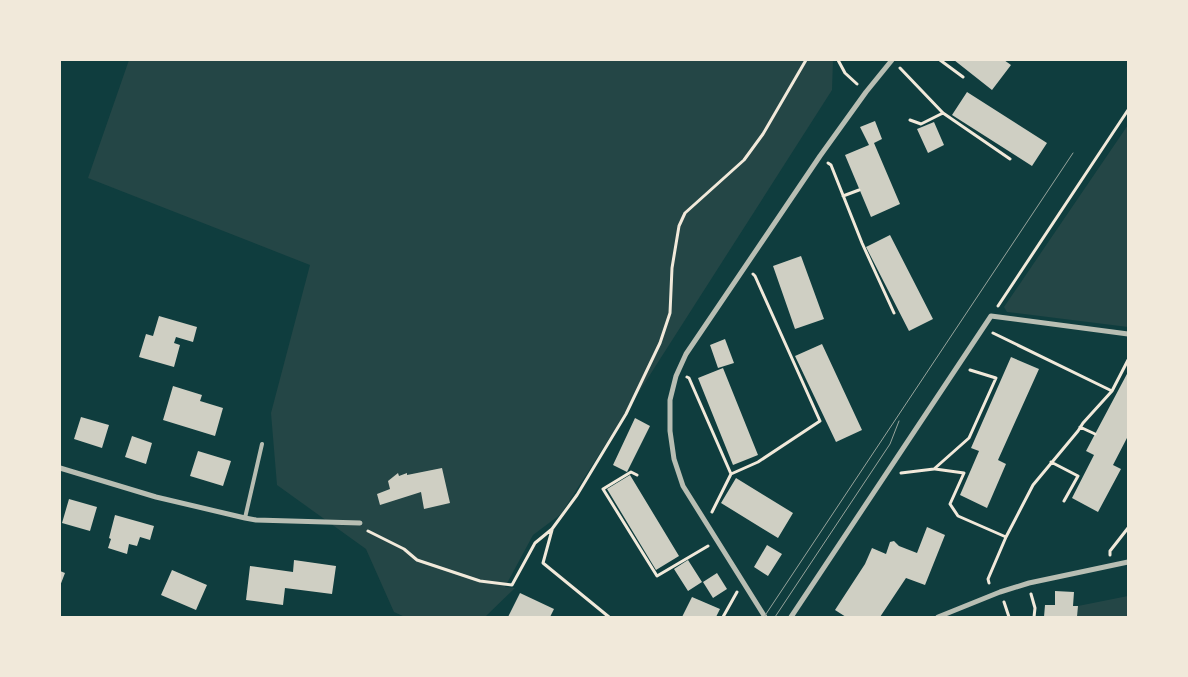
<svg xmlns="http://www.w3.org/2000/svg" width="1188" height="677" font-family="Helvetica,sans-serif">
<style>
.green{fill:#244646}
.building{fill:#cfcfc3}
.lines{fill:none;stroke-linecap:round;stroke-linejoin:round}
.path{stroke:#f1e9da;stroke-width:3}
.service{stroke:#b8beb3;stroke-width:4}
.minor{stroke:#b8beb3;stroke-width:5}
.tram{stroke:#97a49c;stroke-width:1}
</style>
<rect width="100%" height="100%" fill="#0f3d3e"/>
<!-- green -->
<path class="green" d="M 129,60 L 833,60 L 832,90 L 561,514 L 533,535 L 505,587 L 515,588 L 485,617 L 405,617 L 394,612 L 366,549 L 277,485 L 271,413 L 310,265 L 88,178 Z
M 1128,125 L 1128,327 L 1007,312 L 1004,307 Z
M 1128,596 L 1128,617 L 1077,617 L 1078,606 Z"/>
<!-- building -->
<path class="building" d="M 954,60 L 1004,60 L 1011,65 L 992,90 Z
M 967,92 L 1047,143 L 1032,166 L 952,115 Z
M 875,121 L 882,139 L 874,143 L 900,204 L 871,217 L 845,155 L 869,145 L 860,127 Z
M 934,122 L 944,145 L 928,153 L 917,129 Z
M 890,235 L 933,319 L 909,331 L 866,247 Z
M 801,256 L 824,319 L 795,329 L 773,266 Z
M 159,316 L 197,327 L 193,342 L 176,337 L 174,343 L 180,345 L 174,367 L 139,357 L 146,334 L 153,336 Z
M 725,339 L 734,363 L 718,368 L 710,345 Z
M 822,344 L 862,430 L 836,442 L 795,356 Z
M 1011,357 L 1039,369 L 998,460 L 1006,464 L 987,508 L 960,495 L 979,451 L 971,448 Z
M 723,368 L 758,455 L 733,465 L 698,378 Z
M 1128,372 L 1128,436 L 1113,465 L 1121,469 L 1098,512 L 1072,498 L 1094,455 L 1086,451 Z
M 173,386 L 202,395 L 200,401 L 223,408 L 215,436 L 163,420 Z
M 81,417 L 109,425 L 102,448 L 74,439 Z
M 635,418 L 650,426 L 627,472 L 613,465 Z
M 132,436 L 152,443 L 146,464 L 125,457 Z
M 198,451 L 231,461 L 223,486 L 190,476 Z
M 442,468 L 450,503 L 424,509 L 421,492 L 380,505 L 377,494 L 390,489 L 388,481 L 398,473 L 399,476 L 407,473 L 407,475 Z
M 630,475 L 679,556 L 656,570 L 607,489 Z
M 736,478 L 793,513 L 778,538 L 721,503 Z
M 69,499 L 97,507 L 90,531 L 62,523 Z
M 115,515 L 154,526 L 150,540 L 140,537 L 137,546 L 129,544 L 127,554 L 108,548 L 111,539 L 109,538 Z
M 927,527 L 945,535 L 925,585 L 906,578 L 880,617 L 846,617 L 835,610 L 865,564 L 872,548 L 886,554 L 890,542 L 894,541 L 899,546 L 917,553 Z
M 767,545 L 782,554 L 768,576 L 754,567 Z
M 294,560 L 336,566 L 332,594 L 285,588 L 283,605 L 246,600 L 250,566 L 293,572 Z
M 688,560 L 702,582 L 688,591 L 674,569 Z
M 172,570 L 207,585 L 196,610 L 161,595 Z
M 60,571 L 65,573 L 60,586 Z
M 717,573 L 727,589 L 713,598 L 703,582 Z
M 1055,591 L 1074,592 L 1073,606 L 1078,606 L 1077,617 L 1044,617 L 1045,605 L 1055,605 Z
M 520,593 L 554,609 L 550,617 L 508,617 Z
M 692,597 L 720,609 L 716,617 L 682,617 Z"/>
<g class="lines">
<!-- path -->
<path class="path" d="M 838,60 L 845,73 L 857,84
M 940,60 L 963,77
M 900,68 L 943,113 L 1010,159
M 910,120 L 921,124 L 943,113
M 828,163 L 831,165 L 862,243 L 894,313
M 843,196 L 859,190
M 998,306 L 1128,110
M 993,333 L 1112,391 L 1128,360
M 687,377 L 689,378 L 731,474
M 1080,427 L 1095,434
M 1051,462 L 1078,476 L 1064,501
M 935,469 L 964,473 L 950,504 L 958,516 L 1006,537
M 901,473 L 934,469 L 969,438 L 996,378 L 970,370
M 637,475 L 631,472 L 603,489 L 657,576 L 708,546
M 712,512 L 731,474 L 758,462 L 820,421 L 755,276 L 753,274
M 552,530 L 543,563 L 609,617
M 368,531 L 404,549 L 417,560 L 480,581 L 512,585 L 535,543 L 552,529 L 577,495 L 626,414 L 660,343 L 670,313 L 672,268 L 679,226 L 685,213 L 744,160 L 763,134 L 806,60
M 1110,555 L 1110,551 L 1128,528
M 989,583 L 988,579 L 1006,537 L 1033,485 L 1078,431 L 1083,423 L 1112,391
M 1031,594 L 1035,608 L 1034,617
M 1004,602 L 1009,617
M 723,617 L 737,592"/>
<!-- service -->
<path class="service" d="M 245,518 L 262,444"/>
<!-- minor -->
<path class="minor" d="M 60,468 L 156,497 L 245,518 L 256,520 L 360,523
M 765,617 L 683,486 L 674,459 L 670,431 L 670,400 L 676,376 L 686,354 L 820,156 L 866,92 L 892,60
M 791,617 L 991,316 L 1128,334
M 938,617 L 1000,592 L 1029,583 L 1128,562"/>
<!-- tram -->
<path class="tram" d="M 764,617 L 1073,153
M 775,617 L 890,444 L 899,421"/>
</g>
<!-- border -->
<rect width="1188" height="677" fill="none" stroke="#f1e9da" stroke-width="122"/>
</svg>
